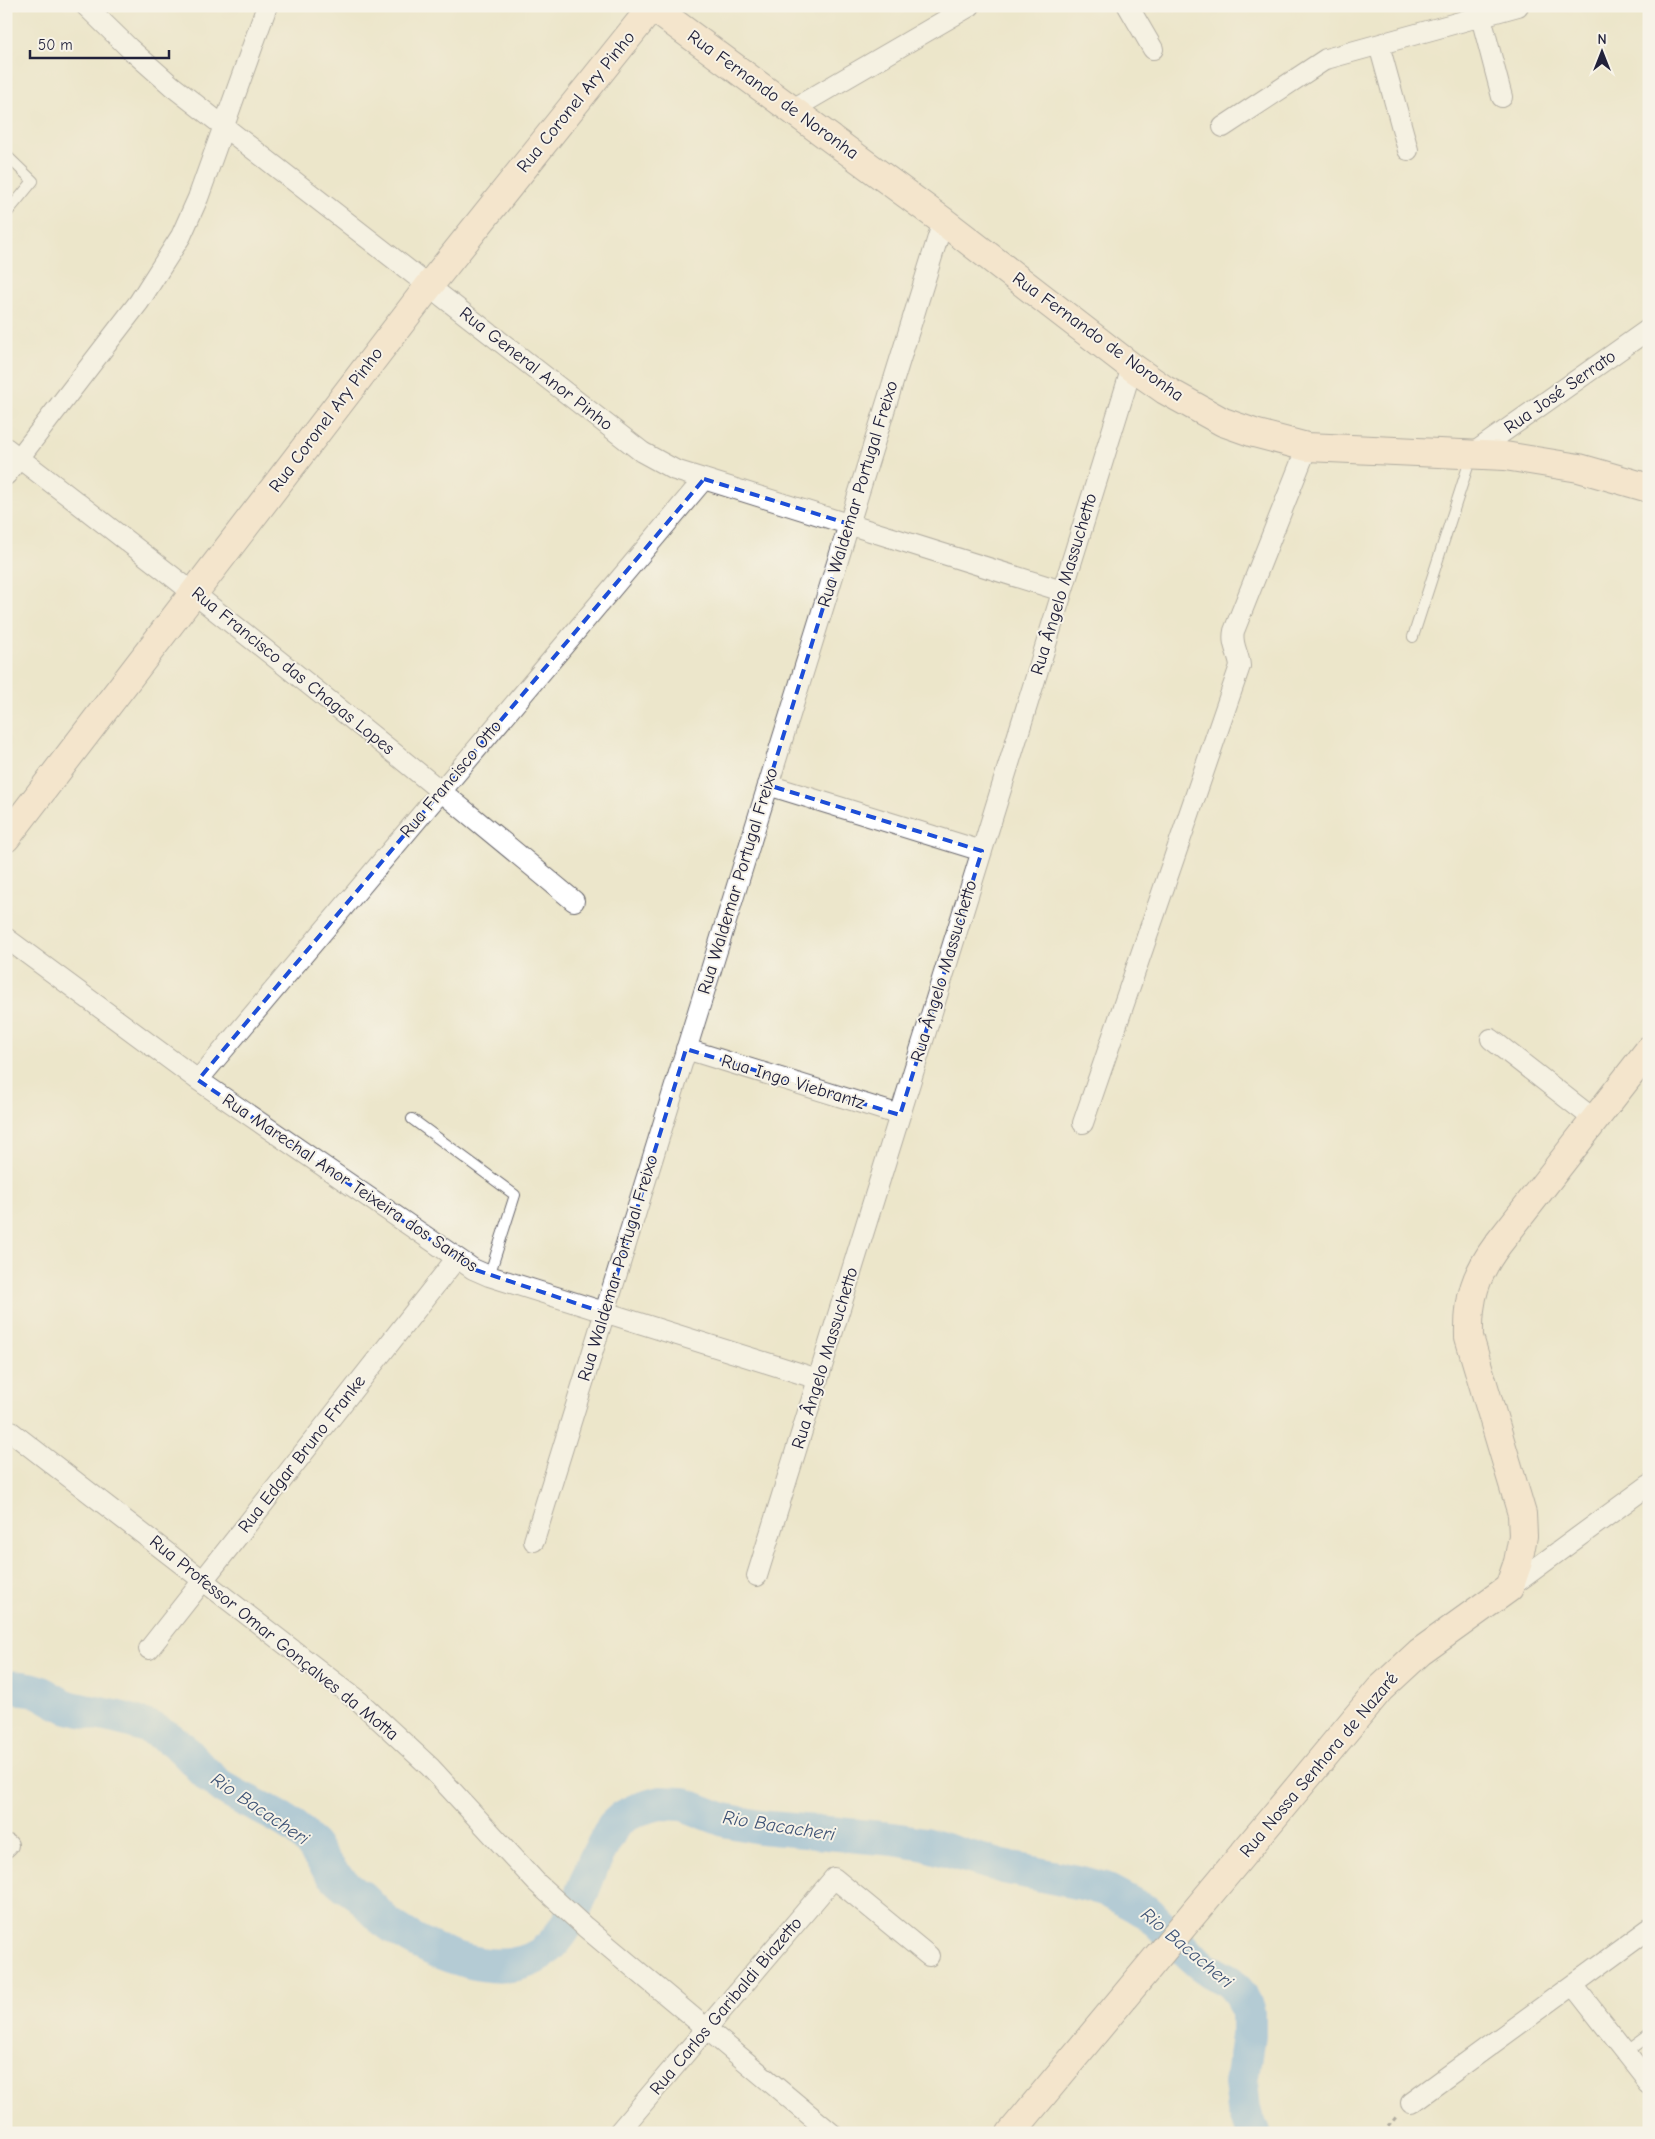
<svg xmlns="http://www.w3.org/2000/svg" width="1655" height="2139" font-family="'Comic Neue',sans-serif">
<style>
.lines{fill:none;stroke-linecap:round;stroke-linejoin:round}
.river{stroke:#70ace1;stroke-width:34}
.lane-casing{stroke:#69676d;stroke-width:12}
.street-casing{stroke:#69676d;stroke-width:22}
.secondary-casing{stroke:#69676d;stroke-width:30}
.path{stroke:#69676d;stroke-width:3;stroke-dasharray:4 4;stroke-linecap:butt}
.lane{stroke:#fff;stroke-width:10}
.street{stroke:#fff;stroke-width:20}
.secondary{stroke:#fce5cf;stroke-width:28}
.marked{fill:none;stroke:#1d4ed8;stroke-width:4;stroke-dasharray:10 6;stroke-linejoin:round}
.labels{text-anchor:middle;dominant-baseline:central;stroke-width:4;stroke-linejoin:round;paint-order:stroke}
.street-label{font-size:18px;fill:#22223b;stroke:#f7f3e8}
.water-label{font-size:19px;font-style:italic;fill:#3d5275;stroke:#f7f3e8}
</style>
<rect width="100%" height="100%" fill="#f7f3e8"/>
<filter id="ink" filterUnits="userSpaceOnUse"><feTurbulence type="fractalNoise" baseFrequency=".02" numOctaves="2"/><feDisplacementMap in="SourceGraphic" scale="10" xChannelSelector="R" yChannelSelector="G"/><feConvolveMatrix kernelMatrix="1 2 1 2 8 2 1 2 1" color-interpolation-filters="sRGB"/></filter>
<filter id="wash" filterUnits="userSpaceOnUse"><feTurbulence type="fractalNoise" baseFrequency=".0096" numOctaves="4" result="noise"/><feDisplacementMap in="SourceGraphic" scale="20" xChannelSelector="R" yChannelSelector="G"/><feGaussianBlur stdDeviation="1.12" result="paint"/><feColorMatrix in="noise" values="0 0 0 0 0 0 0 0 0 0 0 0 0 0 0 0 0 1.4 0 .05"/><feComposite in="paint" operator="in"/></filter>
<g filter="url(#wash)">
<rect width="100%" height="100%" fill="#ece6cb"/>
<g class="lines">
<!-- river -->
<path class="river" d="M 6,1688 C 15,1687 29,1688 37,1691 C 49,1696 59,1705 72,1708 C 106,1716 142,1719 172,1740 C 191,1753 202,1774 222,1787 C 246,1803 275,1812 297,1829 C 314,1843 321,1862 336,1877 C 343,1885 352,1890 360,1896 C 369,1904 376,1913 385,1921 C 422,1949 496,1984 541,1954 C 569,1935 581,1894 593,1864 C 599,1851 607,1839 613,1826 L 624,1816 L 639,1809 L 660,1803 L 683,1804 L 724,1820 L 760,1827 L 893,1839 L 925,1844 L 1003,1867 L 1086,1884 L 1104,1889 L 1149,1913 L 1189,1954 L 1205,1968 L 1230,1982 L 1241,1995 L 1248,2012 L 1248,2036 L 1241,2083 L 1244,2109 L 1253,2133"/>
</g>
</g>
<g filter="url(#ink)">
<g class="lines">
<!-- lane casing -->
<g class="lane-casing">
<path id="lane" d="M 6,155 L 33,181 L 6,214
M 1413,637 L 1471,457
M 412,1119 L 515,1195 L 489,1276
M 1626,2053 L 1649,2036"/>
</g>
<!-- street casing -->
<g class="street-casing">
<path id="street" d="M 86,6 L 129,48 L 172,86 L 642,452 L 675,470 L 1062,591
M 1128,6 L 1153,49
M 1481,17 L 1502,97
M 1379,45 L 1408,150
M 793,109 L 970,6
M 1223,127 L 1326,59 L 1518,6
M 6,448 C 199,595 388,746 574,901
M 1472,454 L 1649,329
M 6,475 L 139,302 L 181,236 L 198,198 L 267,6
M 768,785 L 982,851
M 6,938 L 198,1080 L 473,1269 L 489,1276 L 818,1379
M 1491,1039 L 1595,1120
M 686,1049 L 900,1115
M 198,1080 L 704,479
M 1083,1123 L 1240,666 C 1239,653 1231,645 1234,631 L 1307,447
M 6,1428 L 360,1702 L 430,1767 L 537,1883 L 585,1927 L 831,2133
M 534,1541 L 943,221
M 757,1576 L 1132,367
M 1509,1588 L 1649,1485
M 149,1649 L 456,1259
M 6,1847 L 8,1845
M 1573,1985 L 1649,2082
M 1411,2103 L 1649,1929
M 618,2133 L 834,1878 L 929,1956"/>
</g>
<!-- secondary casing -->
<g class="secondary-casing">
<path id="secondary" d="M 651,6 L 943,221 L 1132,367 L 1165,390 L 1223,422 L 1254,433 L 1307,447 L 1505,456 L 1579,468 L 1649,488
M 6,838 L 429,286 L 652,7
M 1011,2133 L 1380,1689 L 1420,1652 L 1509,1588 L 1518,1562 L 1523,1536 L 1522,1514 L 1469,1337 C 1468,1298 1475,1275 1498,1244 L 1649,1050"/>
</g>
<!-- path -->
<path class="path" d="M 1383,2133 L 1397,2116"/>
<!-- lane -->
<use href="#lane" class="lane"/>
<!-- street -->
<use href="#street" class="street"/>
<!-- secondary -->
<use href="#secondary" class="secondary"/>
</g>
</g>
<!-- marked area -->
<path d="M0 0H1655V2139H0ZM 704,479 L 849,524 L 768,785 L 982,851 L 900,1115 L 686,1049 L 605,1313 L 473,1269 L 198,1080 Z" fill="#ece6cb" fill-opacity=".55" fill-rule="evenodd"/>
<path class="marked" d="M 704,479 L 849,524 L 768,785 L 982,851 L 900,1115 L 686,1049 L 605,1313 L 473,1269 L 198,1080 Z"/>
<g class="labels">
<!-- street labels -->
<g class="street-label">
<text transform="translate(773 95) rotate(36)">Rua Fernando de Noronha</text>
<text transform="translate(576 102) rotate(-51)">Rua Coronel Ary Pinho</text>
<text transform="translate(1098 337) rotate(36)">Rua Fernando de Noronha</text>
<text transform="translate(536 369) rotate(38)">Rua General Anor Pinho</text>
<text transform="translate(1560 392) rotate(-35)">Rua José Serrato</text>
<text transform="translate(326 420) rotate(-53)">Rua Coronel Ary Pinho</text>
<text transform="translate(858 494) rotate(-73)">Rua Waldemar Portugal Freixo</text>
<text transform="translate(1064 584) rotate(-73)">Rua Ângelo Massuchetto</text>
<text transform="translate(293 671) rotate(39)">Rua Francisco das Chagas Lopes</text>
<text transform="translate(451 779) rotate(-50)">Rua Francisco Otto</text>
<text transform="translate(738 881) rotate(-73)">Rua Waldemar Portugal Freixo</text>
<text transform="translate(944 971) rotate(-73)">Rua Ângelo Massuchetto</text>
<text transform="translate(793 1082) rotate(17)">Rua Ingo Viebrantz</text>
<text transform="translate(350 1183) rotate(34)">Rua Marechal Anor Teixeira dos Santos</text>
<text transform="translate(618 1268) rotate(-73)">Rua Waldemar Portugal Freixo</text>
<text transform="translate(825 1358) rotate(-73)">Rua Ângelo Massuchetto</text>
<text transform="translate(302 1454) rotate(-52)">Rua Edgar Bruno Franke</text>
<text transform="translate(274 1638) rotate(39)">Rua Professor Omar Gonçalves da Motta</text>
<text transform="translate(1319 1765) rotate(-50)">Rua Nossa Senhora de Nazaré</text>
<text transform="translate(726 2006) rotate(-50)">Rua Carlos Garibaldi Biazetto</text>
</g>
<!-- water labels -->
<g class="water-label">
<text transform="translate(260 1809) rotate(34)">Rio Bacacheri</text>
<text transform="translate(779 1826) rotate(9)">Rio Bacacheri</text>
<text transform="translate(1187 1948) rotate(40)">Rio Bacacheri</text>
</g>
</g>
<!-- margin -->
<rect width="1655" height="2139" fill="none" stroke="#f7f3e8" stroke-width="25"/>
<!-- north arrow -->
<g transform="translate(1602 52)" stroke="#f7f3e8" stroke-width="4" paint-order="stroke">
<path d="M0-4L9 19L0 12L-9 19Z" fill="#22223b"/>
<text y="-8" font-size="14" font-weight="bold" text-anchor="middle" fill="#22223b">N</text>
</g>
<!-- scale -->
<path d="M30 50v8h139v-8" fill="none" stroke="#22223b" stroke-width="2.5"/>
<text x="38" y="50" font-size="15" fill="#22223b" stroke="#f7f3e8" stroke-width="4" paint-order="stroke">50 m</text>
</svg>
